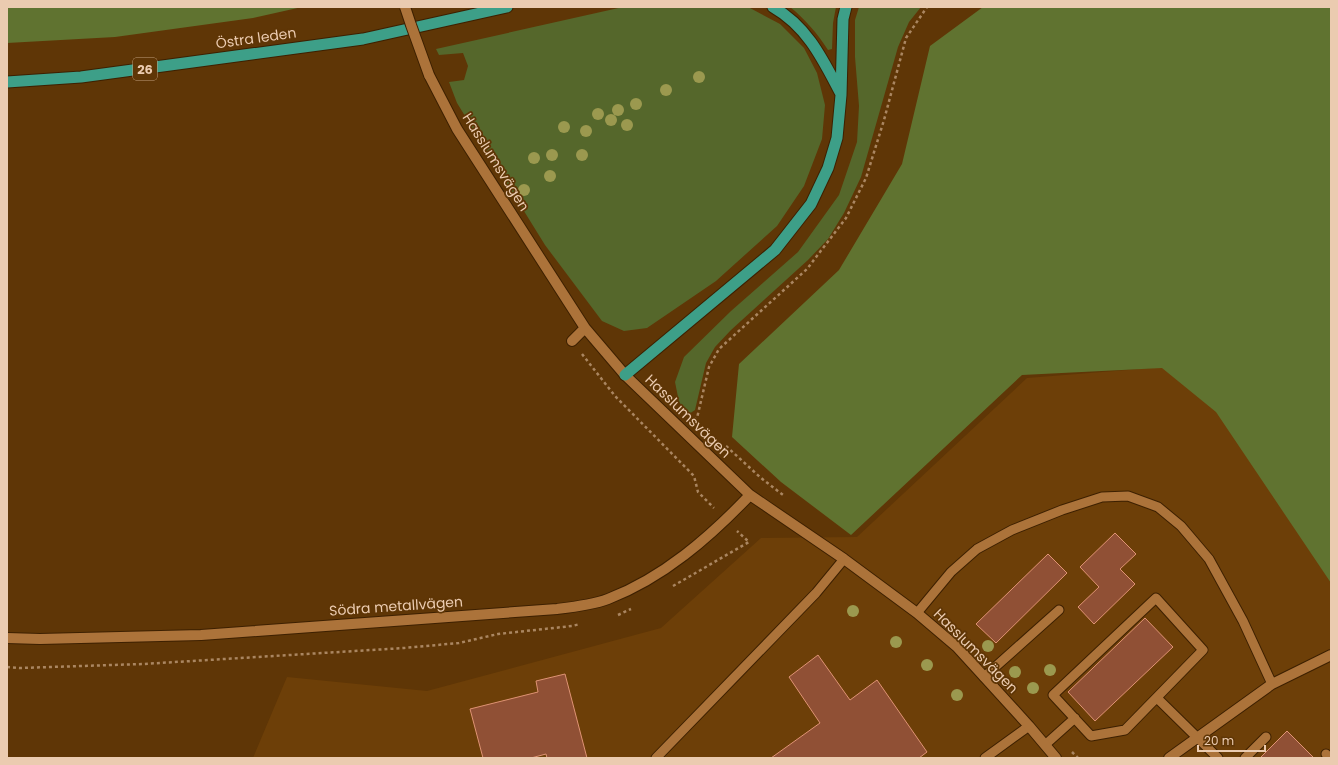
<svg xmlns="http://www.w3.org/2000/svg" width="1338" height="765" font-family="Poppins,sans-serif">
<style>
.built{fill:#6d3f08}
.green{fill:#55672b}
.forest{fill:#607330}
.building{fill:#905035;stroke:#df9374}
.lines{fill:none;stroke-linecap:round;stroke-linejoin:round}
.service-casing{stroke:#3d2001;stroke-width:11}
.minor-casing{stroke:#3d2001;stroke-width:12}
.trunk-casing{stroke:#3d2001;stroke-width:13}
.path{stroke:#aa8661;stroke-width:2.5;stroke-dasharray:3 3;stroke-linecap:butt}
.service{stroke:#ac733a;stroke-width:9}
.minor{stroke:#ac733a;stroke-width:10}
.trunk{stroke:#3d9f88;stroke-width:11}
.minor-bridge-casing{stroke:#3d2001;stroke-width:12;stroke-linecap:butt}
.minor-bridge{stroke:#ac733a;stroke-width:10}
.tree{fill:#9b994f}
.labels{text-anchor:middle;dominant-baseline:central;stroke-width:3.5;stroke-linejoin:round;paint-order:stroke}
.shield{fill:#5f3606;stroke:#c19e7d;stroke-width:1}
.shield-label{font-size:13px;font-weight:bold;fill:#ebcbb0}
.street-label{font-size:14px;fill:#ebcbb0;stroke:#5f3606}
</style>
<rect width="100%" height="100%" fill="#5f3606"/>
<!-- built -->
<path class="built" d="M 1165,367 L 1217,411 L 1331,582 L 1331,758 L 253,758 L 287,677 L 427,691 L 661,628 L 761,538 L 857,537 L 1027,378 Z"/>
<!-- green -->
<path class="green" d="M 623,7 L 750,8 L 780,24 L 804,48 L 817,73 L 825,105 L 822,139 L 804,186 L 777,226 L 716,281 L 647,328 L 624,331 L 602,321 L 545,245 L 457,103 L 449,82 L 464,80 L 468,66 L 463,53 L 439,55 L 436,49 Z
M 790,7 L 836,7 L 833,23 L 832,49 L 828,50 C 817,33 805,19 790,7 Z
M 859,7 L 921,7 L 909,22 L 898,47 L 861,177 L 844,213 L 828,239 L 808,260 L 731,330 L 715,347 L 706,363 L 695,410 L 689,414 L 679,402 L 675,382 L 684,357 L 731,311 L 798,252 L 839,195 L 857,142 L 859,106 L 855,57 L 855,20 Z"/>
<!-- forest -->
<path class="forest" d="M 7,7 L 302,7 L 253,18 L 115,37 L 7,43 Z
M 983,7 L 1331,7 L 1331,583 L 1216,412 L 1162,368 L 1022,375 L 851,535 L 781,482 L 732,437 L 739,364 L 839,270 L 902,164 L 930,46 Z"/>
<!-- building -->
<path class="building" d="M 1115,533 L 1136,554 L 1120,569 L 1135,584 L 1094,624 L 1078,607 L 1099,587 L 1080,567 Z
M 1048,554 L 1067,573 L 996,643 L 976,624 Z
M 1145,618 L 1173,647 L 1095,721 L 1068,692 Z
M 818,655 L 850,700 L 877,680 L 927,752 L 919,758 L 771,758 L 820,723 L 789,677 Z
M 565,674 L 587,758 L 547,758 L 546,754 L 531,758 L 483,758 L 470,709 L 538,692 L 536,681 Z
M 1287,731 L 1314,758 L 1260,758 Z"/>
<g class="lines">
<!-- service casing -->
<g class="service-casing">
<path id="service" d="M 1156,598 L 1203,650 L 1125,730 L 1091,736 L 1053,695 Z
M 917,613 L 951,572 L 977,549 L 1012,530 L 1062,510 L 1102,497 L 1128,496 L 1158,507 L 1181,526 L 1209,559 L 1243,621 L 1272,684
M 984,677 L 1059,610
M 1157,698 L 1218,758
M 1046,744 L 1075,718
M 1326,754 L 1330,758
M 656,758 L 816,593 L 844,559
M 985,758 L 1029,726
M 1245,758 L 1266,737"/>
</g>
<!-- minor casing -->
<g class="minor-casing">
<path id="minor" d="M 429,75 L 457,129 L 585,328 L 625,375 L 750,495 L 844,559 L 917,613 L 957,647 L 1029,726 L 1056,758
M 572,341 L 585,328
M 7,638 L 40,639 L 201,635 L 557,609 C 574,607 592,605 608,599 C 663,578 710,537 750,495
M 1169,758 L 1272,684 L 1331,655"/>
</g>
<!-- trunk casing -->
<g class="trunk-casing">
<path id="trunk" d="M 773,7 C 808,27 823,60 841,94
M 7,82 L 81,77 L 363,39 L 507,7
M 625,375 L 775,250 L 811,204 L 828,168 L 837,138 L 841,95 L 843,19 L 846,7"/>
</g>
<!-- path -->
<path class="path" d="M 582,354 L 615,396 L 694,476 L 698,492 L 714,508
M 694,420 L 697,418 L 709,367 L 719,349 L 807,269 L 846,218 L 866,178 L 884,120 L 906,38 L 927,7
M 726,446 L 761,478 L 783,495
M 673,586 L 749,542 L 737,531
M 618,615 L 631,609
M 7,667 L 20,668 L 143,664 L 404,648 L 459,643 L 498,634 L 572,626 L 580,624
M 1072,752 L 1078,758"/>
<!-- service -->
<use href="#service" class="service"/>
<!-- minor -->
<use href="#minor" class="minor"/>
<!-- trunk -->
<use href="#trunk" class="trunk"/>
<!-- minor-bridge casing -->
<g class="minor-bridge-casing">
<path id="minor-bridge" d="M 405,7 L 411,25 L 429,75"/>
</g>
<!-- minor-bridge -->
<use href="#minor-bridge" class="minor-bridge"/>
</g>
<!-- trees -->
<g class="tree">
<circle cx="699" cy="77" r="6"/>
<circle cx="666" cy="90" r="6"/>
<circle cx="636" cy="104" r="6"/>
<circle cx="618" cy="110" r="6"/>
<circle cx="598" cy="114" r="6"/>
<circle cx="611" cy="120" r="6"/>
<circle cx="627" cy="125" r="6"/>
<circle cx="564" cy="127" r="6"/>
<circle cx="586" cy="131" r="6"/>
<circle cx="552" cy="155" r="6"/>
<circle cx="582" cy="155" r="6"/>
<circle cx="534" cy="158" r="6"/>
<circle cx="550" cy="176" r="6"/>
<circle cx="524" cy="190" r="6"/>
<circle cx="853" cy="611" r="6"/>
<circle cx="896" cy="642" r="6"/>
<circle cx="988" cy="646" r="6"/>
<circle cx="927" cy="665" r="6"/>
<circle cx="1050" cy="670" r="6"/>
<circle cx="1015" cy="672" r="6"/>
<circle cx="1033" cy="688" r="6"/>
<circle cx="957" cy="695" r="6"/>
</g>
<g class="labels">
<!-- shield labels -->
<rect class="shield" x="133" y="58" width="24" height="22" rx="3"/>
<g class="shield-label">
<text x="145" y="69">26</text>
</g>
<!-- street labels -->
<g class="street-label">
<text transform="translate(256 38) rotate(-8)">Östra leden</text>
<text transform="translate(496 162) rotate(58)">Hasslumsvägen</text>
<text transform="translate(688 416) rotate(44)">Hasslumsvägen</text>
<text transform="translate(396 606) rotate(-4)">Södra metallvägen</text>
<text transform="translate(976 651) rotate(45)">Hasslumsvägen</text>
</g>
</g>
<!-- border -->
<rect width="1338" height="765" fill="none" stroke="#ebcbb0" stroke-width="16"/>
<!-- scale -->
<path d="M1198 745v6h67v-6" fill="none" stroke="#ebcbb0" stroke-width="2"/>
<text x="1204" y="745" font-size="12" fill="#ebcbb0" stroke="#5f3606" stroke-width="3" paint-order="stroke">20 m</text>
</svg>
